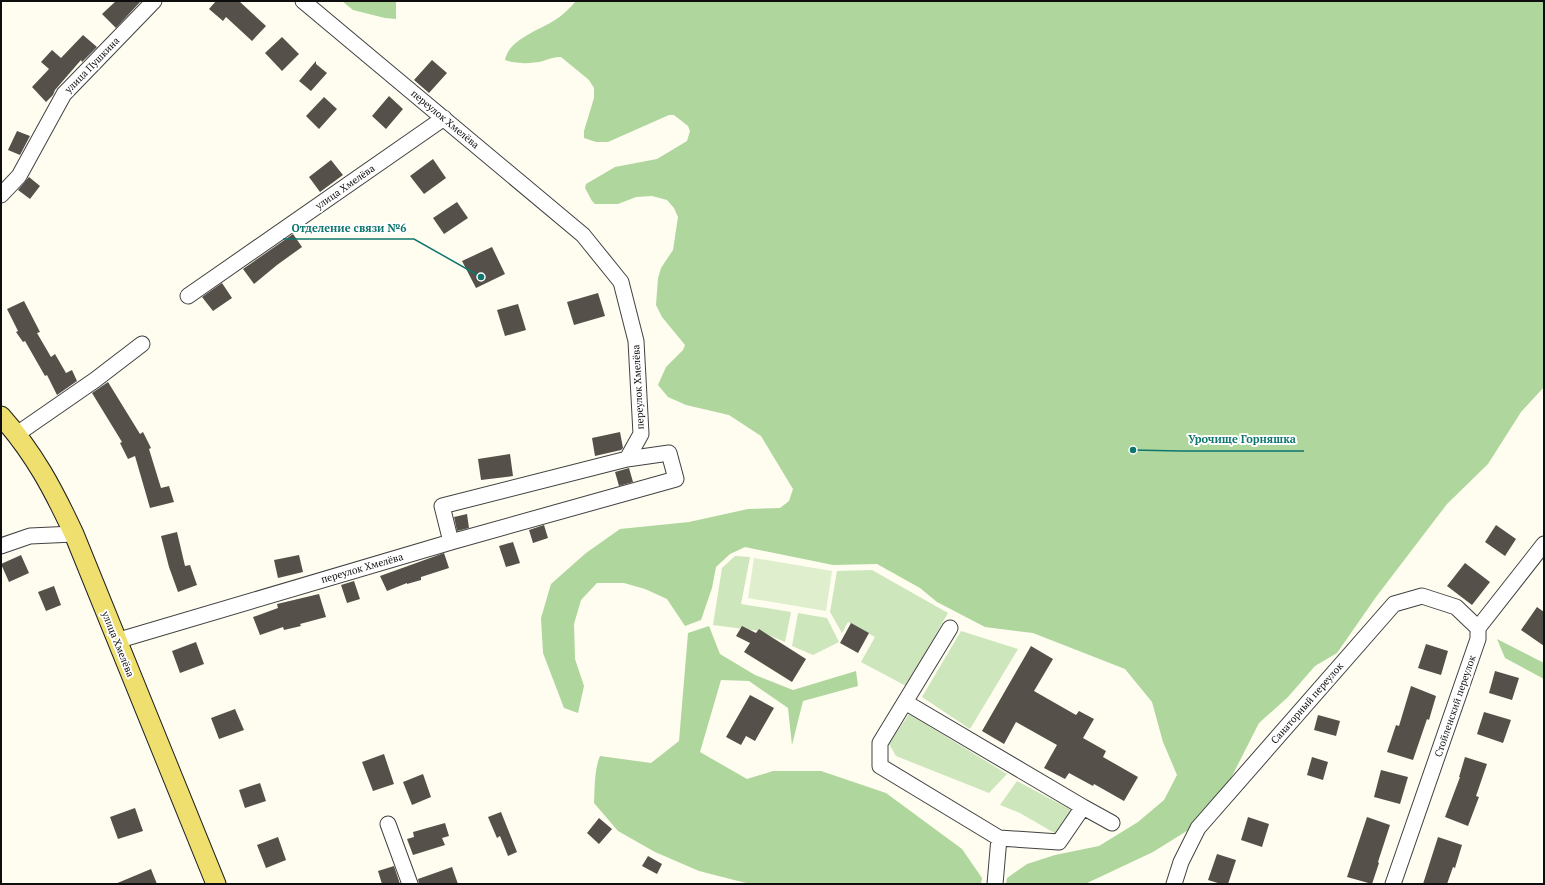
<svg xmlns="http://www.w3.org/2000/svg" width="1545" height="885" font-family="'PT Serif',serif">
<style>
.green{fill:#cde6bb}
.forest{fill:#afd69c}
.pitch{fill:#dfeecd}
.building{fill:#56504b}
.lines{fill:none;stroke-linecap:round;stroke-linejoin:round}
.minor-casing{stroke:#414141;stroke-width:17}
.major-casing{stroke:#1f1f1f;stroke-width:21}
.minor{stroke:#fff;stroke-width:15}
.major{stroke:#efdf6e;stroke-width:19}
.labels{text-anchor:middle;dominant-baseline:central;stroke-width:4;stroke-linejoin:round;paint-order:stroke}
.street-label{font-size:10px;fill:#0e0e0e;stroke:#fff}
.leader{fill:none;stroke:#0f766e;stroke-width:1.5}
.callout-dot{fill:#0f766e;stroke:#fff;stroke-width:1.5}
.callout-label{font-size:11px;text-anchor:middle;font-weight:bold;fill:#0f766e;stroke:#fff;stroke-width:4;stroke-linejoin:round;paint-order:stroke}
</style>
<rect width="100%" height="100%" fill="#fefdf0"/>
<!-- green -->
<path class="green" d="M 735,556 L 750,557 L 741,604 L 791,612 L 785,642 L 759,631 L 713,625 L 722,568 Z
M 872,570 L 948,613 L 906,686 L 861,662 L 875,637 L 848,622 L 842,633 L 830,612 L 837,571 Z
M 798,613 L 827,618 L 839,642 L 813,655 L 792,646 Z
M 961,631 L 1018,649 L 970,729 L 922,697 Z
M 909,714 L 1007,774 L 989,793 L 896,756 L 889,744 Z
M 1017,781 L 1073,811 L 1056,834 L 1020,813 L 1000,805 Z"/>
<!-- forest -->
<path class="forest" d="M 342,1 L 396,1 L 396,19 L 385,18 L 353,10 Z
M 576,1 L 1544,1 L 1544,387 L 1521,412 L 1488,464 L 1447,504 L 1376,597 L 1337,653 L 1315,666 L 1288,697 L 1259,723 L 1229,782 L 1198,824 L 1153,852 L 1085,884 L 1006,884 L 1007,878 L 1027,864 L 1055,855 L 1099,846 L 1138,822 L 1164,800 L 1177,775 L 1163,742 L 1152,702 L 1125,669 L 1033,633 L 985,627 L 937,602 L 920,588 L 877,564 L 833,565 L 745,547 L 730,554 L 716,567 L 712,588 L 701,620 L 685,626 L 667,599 L 645,589 L 624,583 L 597,583 L 581,600 L 574,624 L 575,659 L 584,686 L 578,713 L 564,708 L 543,653 L 541,618 L 551,584 L 586,553 L 620,529 L 689,522 L 748,509 L 780,508 L 789,501 L 793,489 L 761,436 L 729,415 L 686,405 L 668,397 L 658,385 L 666,367 L 683,350 L 685,345 L 662,317 L 656,305 L 658,278 L 661,268 L 673,250 L 678,217 L 674,208 L 667,200 L 652,196 L 636,197 L 618,204 L 595,204 L 592,201 L 585,188 L 586,184 L 615,167 L 657,159 L 687,141 L 690,131 L 688,126 L 674,115 L 669,115 L 608,142 L 596,142 L 584,138 L 584,131 L 594,98 L 594,88 L 589,80 L 561,57 C 554,57 549,59 543,61 C 532,64 515,64 505,60 C 509,39 540,30 555,20 C 563,15 570,8 576,1 Z
M 709,626 L 720,654 L 755,675 L 793,690 L 856,671 L 858,686 L 803,701 L 792,745 L 788,708 L 749,681 L 721,680 L 700,752 L 747,779 L 773,771 L 821,771 L 886,793 L 962,849 L 982,878 L 981,884 L 750,884 L 699,871 L 655,852 L 618,831 L 594,803 C 595,787 594,771 600,756 L 651,763 L 679,741 L 688,633 Z
M 1497,639 L 1544,663 L 1544,679 L 1505,658 Z"/>
<!-- pitch -->
<path class="pitch" d="M 754,558 L 832,571 L 826,611 L 748,598 Z"/>
<!-- building -->
<path class="building" d="M 116,1 L 141,1 L 116,28 L 102,14 Z
M 216,1 L 239,1 L 266,26 L 252,41 L 226,17 L 223,21 L 209,9 Z
M 83,35 L 97,47 L 82,62 L 81,60 L 55,90 L 53,95 L 46,102 L 32,87 L 49,69 L 41,62 L 52,50 L 61,58 Z
M 282,37 L 299,54 L 282,71 L 265,53 Z
M 432,60 L 447,73 L 429,93 L 414,80 Z
M 316,61 L 316,64 L 327,73 L 311,91 L 299,81 Z
M 389,96 L 403,109 L 386,129 L 372,116 Z
M 324,97 L 337,109 L 319,129 L 306,116 Z
M 17,131 L 30,136 L 20,155 L 8,150 Z
M 433,159 L 446,178 L 424,194 L 410,176 Z
M 331,160 L 343,175 L 320,192 L 309,177 Z
M 29,177 L 40,186 L 30,199 L 18,190 Z
M 457,202 L 468,218 L 444,234 L 433,218 Z
M 293,234 L 302,247 L 277,265 L 254,284 L 243,269 Z
M 492,247 L 505,274 L 476,288 L 462,261 Z
M 222,283 L 232,298 L 213,311 L 202,297 Z
M 598,293 L 605,316 L 574,325 L 567,302 Z
M 24,301 L 40,332 L 37,333 L 51,357 L 55,354 L 66,373 L 72,370 L 77,381 L 57,395 L 47,375 L 45,376 L 25,341 L 23,342 L 16,332 L 18,331 L 7,309 Z
M 518,304 L 526,330 L 505,336 L 497,310 Z
M 108,382 L 140,434 L 143,432 L 151,448 L 149,449 L 161,488 L 169,486 L 174,502 L 150,508 L 135,456 L 128,459 L 120,443 L 122,442 L 92,393 Z
M 620,432 L 623,448 L 621,450 L 595,456 L 592,438 Z
M 510,454 L 513,476 L 481,480 L 478,459 Z
M 629,468 L 633,482 L 619,486 L 615,472 Z
M 467,514 L 469,528 L 457,531 L 454,517 Z
M 544,525 L 548,538 L 533,543 L 529,530 Z
M 1496,525 L 1516,539 L 1505,556 L 1485,542 Z
M 177,532 L 185,566 L 190,565 L 197,585 L 178,592 L 169,567 L 161,536 Z
M 513,542 L 520,563 L 506,567 L 499,546 Z
M 444,553 L 449,568 L 421,577 L 421,580 L 407,584 L 407,583 L 387,591 L 380,576 Z
M 21,555 L 29,573 L 9,582 L 1,564 Z
M 299,555 L 303,572 L 278,578 L 274,560 Z
M 1465,563 L 1490,582 L 1472,605 L 1447,586 Z
M 354,581 L 360,599 L 347,603 L 341,585 Z
M 54,586 L 61,605 L 46,611 L 38,592 Z
M 319,594 L 326,617 L 300,624 L 301,626 L 284,630 L 283,627 L 260,635 L 253,617 L 278,608 L 277,604 Z
M 1537,607 L 1544,612 L 1544,646 L 1521,630 Z
M 851,623 L 869,633 L 858,653 L 840,643 Z
M 742,626 L 756,633 L 759,629 L 806,659 L 792,682 L 744,652 L 750,643 L 736,636 Z
M 196,642 L 204,664 L 180,673 L 172,651 Z
M 1426,644 L 1448,651 L 1441,675 L 1418,668 Z
M 1031,646 L 1053,659 L 1034,691 L 1076,715 L 1079,711 L 1094,719 L 1083,738 L 1106,751 L 1103,757 L 1138,777 L 1124,801 L 1094,784 L 1093,786 L 1069,773 L 1065,779 L 1044,768 L 1057,745 L 1016,722 L 1004,744 L 982,731 Z
M 1495,671 L 1519,678 L 1512,700 L 1489,693 Z
M 1411,686 L 1436,696 L 1429,720 L 1427,719 L 1413,760 L 1387,752 L 1396,725 L 1399,726 Z
M 750,695 L 774,708 L 755,741 L 746,736 L 741,745 L 726,737 Z
M 235,709 L 244,730 L 219,739 L 211,718 Z
M 1484,712 L 1511,720 L 1503,743 L 1477,734 Z
M 1318,715 L 1340,721 L 1336,736 L 1314,730 Z
M 384,754 L 394,784 L 373,791 L 362,762 Z
M 1312,757 L 1328,762 L 1323,780 L 1307,775 Z
M 1465,757 L 1487,764 L 1476,796 L 1479,797 L 1468,826 L 1445,817 L 1460,777 L 1459,777 Z
M 1381,770 L 1408,777 L 1400,804 L 1374,797 Z
M 423,774 L 431,797 L 412,805 L 403,782 Z
M 260,783 L 266,801 L 245,808 L 239,790 Z
M 135,808 L 143,831 L 118,839 L 110,817 Z
M 501,812 L 517,852 L 508,856 L 500,836 L 497,838 L 488,817 Z
M 1248,817 L 1269,824 L 1262,847 L 1241,840 Z
M 1367,817 L 1390,825 L 1378,862 L 1379,863 L 1372,884 L 1347,877 Z
M 599,818 L 612,829 L 599,844 L 587,833 Z
M 445,823 L 449,836 L 442,838 L 445,845 L 413,855 L 407,839 L 414,837 L 413,832 Z
M 278,837 L 286,860 L 266,868 L 257,845 Z
M 1438,837 L 1462,845 L 1455,868 L 1453,867 L 1447,884 L 1423,884 Z
M 1217,854 L 1236,860 L 1228,884 L 1221,884 L 1208,880 Z
M 648,856 L 662,864 L 657,874 L 642,866 Z
M 394,866 L 400,884 L 382,884 L 378,871 Z
M 452,867 L 458,884 L 419,884 L 418,879 Z
M 151,869 L 157,884 L 115,884 Z"/>
<g class="lines">
<!-- minor casing -->
<g class="minor-casing">
<path id="minor" d="M 303,1 L 583,235 L 621,282 L 636,341 L 641,434 L 627,459
M 1,195 L 19,176 L 64,94 L 154,1
M 188,296 L 444,118
M 17,434 L 95,380 L 142,344
M 1,546 L 30,536 L 74,534
M 950,628 L 880,743 L 880,766 L 999,838 L 1059,842 L 1083,807 L 1112,823
M 116,641 L 451,542 L 442,506 L 627,459 L 669,453 L 676,479 L 451,542
M 905,702 L 1083,807
M 388,824 L 410,884
M 995,884 L 999,838
M 1174,884 L 1181,862 L 1198,828 L 1394,604 L 1422,596 L 1456,607 L 1478,628
M 1393,884 L 1478,639 L 1478,628 L 1544,544"/>
</g>
<!-- major casing -->
<g class="major-casing">
<path id="major" d="M 1,416 C 34,453 53,489 74,534 L 216,884"/>
</g>
<!-- minor -->
<use href="#minor" class="minor"/>
<!-- major -->
<use href="#major" class="major"/>
</g>
<g class="labels">
<!-- street labels -->
<g class="street-label">
<text transform="translate(92 65) rotate(-46)">улица Пушкина</text>
<text transform="translate(445 119) rotate(40)">переулок Хмелёва</text>
<text transform="translate(345 187) rotate(-35)">улица Хмелёва</text>
<text transform="translate(638 387) rotate(-93)">переулок Хмелёва</text>
<text transform="translate(362 568) rotate(-16)">переулок Хмелёва</text>
<text transform="translate(118 644) rotate(68)">улица Хмелёва</text>
<text transform="translate(1307 703) rotate(-49)">Санаторный переулок</text>
<text transform="translate(1455 706) rotate(-71)">Стойленский переулок</text>
</g>
</g>
<!-- callouts -->
<path class="leader" d="M481 277L414 239H283M1133 450L1180 451H1304"/>
<g class="callout-dot">
<circle cx="481" cy="277" r="4"/>
<circle cx="1133" cy="450" r="4"/>
</g>
<g class="callout-label">
<text x="349" y="232">Отделение связи №6</text>
<text x="1242" y="443">Урочище Горняшка</text>
</g>
<!-- border -->
<rect width="1545" height="885" fill="none" stroke="#0e0e0e" stroke-width="4"/>
</svg>
